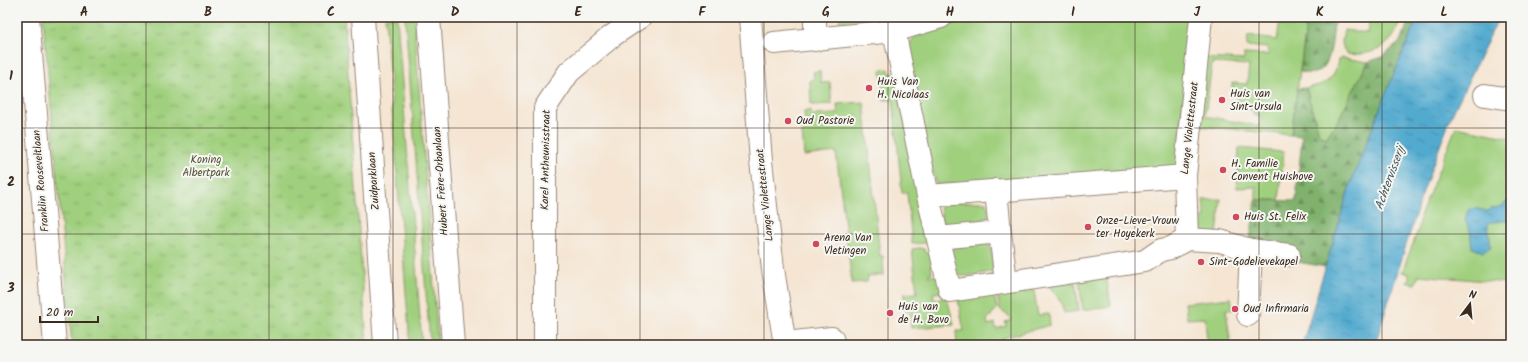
<svg xmlns="http://www.w3.org/2000/svg" width="1528" height="362" font-family="Kalam,sans-serif">
<style>
.green{fill:#a0d07e;stroke:#6e7d4e;fill-rule:evenodd}
.forest{fill:url(#forest-firs);stroke:#5e6e46}
.park{fill:url(#park-tufts);stroke:#6e7d4e}
.water{fill:url(#water-ripples);stroke:#466a76}
.lines{fill:none;stroke-linecap:round;stroke-linejoin:round}
.minor-casing{stroke:#988878;stroke-width:24}
.minor{stroke:#fff;stroke-width:22}
.grid{fill:none;stroke:#3b2a1e;stroke-width:1;stroke-opacity:0.55}
.poi-dot{fill:#d1495b;stroke:#f6f6f2;stroke-width:1.5}
.labels{text-anchor:middle;dominant-baseline:central;stroke-width:4;stroke-linejoin:round;paint-order:stroke}
.poi-label{font-size:11px;fill:#3b2a1e;stroke:#f6f6f2;text-anchor:start}
.street-label{font-size:11px;fill:#3b2a1e;stroke:#f6f6f2}
.park-label{font-size:11px;fill:#545436;stroke:#f6f6f2}
.water-label{font-size:12px;font-style:italic;fill:#43575c;stroke:#f6f6f2}
.neatline{fill:none;stroke:#3b2a1e;stroke-width:1.5}
.grid-label{font-size:13px;text-anchor:middle;font-weight:bold;fill:#3b2a1e}
</style>
<defs>
<pattern id="forest-firs" width="22" height="20" patternUnits="userSpaceOnUse"><rect width="22" height="20" fill="#80b26d"/><path d="M5 1l3.5 6h-7zM16 11l3.5 6h-7z" fill="#6a9159"/></pattern>
<pattern id="park-tufts" width="24" height="20" patternUnits="userSpaceOnUse"><rect width="24" height="20" fill="#a0d07e"/><path d="M3 7l-1-3M5 7V3M7 7l1-3M15 17l-1-3M17 17v-4M19 17l1-3" fill="none" stroke="#84a967"/></pattern>
<pattern id="water-ripples" width="26" height="14" patternUnits="userSpaceOnUse"><rect width="26" height="14" fill="#52aacf"/><path d="M2 4q2-2 4 0t4 0M15 11q2-2 4 0t4 0" fill="none" stroke="#458ba7"/></pattern>
</defs>
<rect width="100%" height="100%" fill="#f6f6f2"/>
<filter id="ink" filterUnits="userSpaceOnUse"><feTurbulence type="fractalNoise" baseFrequency=".025" numOctaves="2"/><feDisplacementMap in="SourceGraphic" scale="8" xChannelSelector="R" yChannelSelector="G"/><feConvolveMatrix kernelMatrix="1 2 1 2 8 2 1 2 1" color-interpolation-filters="sRGB"/></filter>
<filter id="wash" filterUnits="userSpaceOnUse"><feTurbulence type="fractalNoise" baseFrequency=".012" numOctaves="4" result="noise"/><feDisplacementMap in="SourceGraphic" scale="16" xChannelSelector="R" yChannelSelector="G"/><feGaussianBlur stdDeviation="0.9" result="paint"/><feColorMatrix in="noise" values="0 0 0 0 0 0 0 0 0 0 0 0 0 0 0 0 0 1.4 0 .05"/><feComposite in="paint" operator="in"/></filter>
<g filter="url(#wash)">
<rect width="100%" height="100%" fill="#f5e5d2"/>
<!-- green -->
<path class="green" d="M 385,17 L 397,17 L 422,345 L 410,345 Z
M 405,17 L 414,17 L 438,345 L 430,345 Z
M 840,17 L 871,17 L 872,27 L 859,28 L 859,21 L 843,22 L 843,29 L 839,30 Z
M 976,17 L 1191,17 L 1177,167 L 936,185 L 905,50 L 916,35 Z
M 1257,17 L 1325,17 L 1324,22 L 1307,20 L 1291,135 L 1197,126 L 1203,58 L 1244,60 L 1244,54 L 1268,55 L 1268,48 L 1247,46 L 1248,36 L 1277,40 L 1280,20 ZM 1212,63 L 1249,65 L 1247,84 L 1232,83 L 1232,93 L 1238,94 L 1236,107 L 1254,110 L 1253,115 L 1261,116 L 1259,126 L 1205,116 Z
M 1370,17 L 1402,17 C 1399,23 1397,31 1393,37 C 1382,51 1365,56 1347,54 C 1340,45 1342,41 1344,30 L 1367,33 Z
M 1343,58 L 1368,62 L 1337,122 L 1326,138 L 1319,134 L 1306,88 C 1325,84 1334,82 1338,60 Z
M 889,69 L 890,74 L 894,73 L 925,209 L 917,210 L 919,222 L 928,222 L 933,242 L 912,244 L 907,193 L 902,193 L 893,100 L 884,100 L 881,70 Z
M 820,71 L 821,83 L 830,82 L 832,104 L 811,105 L 810,80 L 814,79 L 813,72 Z
M 864,102 L 880,256 L 883,256 L 884,275 L 868,276 L 867,282 L 852,283 L 836,152 L 804,156 L 802,132 L 806,131 L 804,112 L 811,110 L 812,115 L 838,114 L 837,104 Z
M 1456,127 L 1511,138 L 1511,281 L 1508,283 L 1419,275 L 1415,284 L 1406,282 L 1409,279 L 1409,274 L 1402,272 L 1419,228 L 1420,217 Z
M 1239,148 L 1284,152 L 1279,200 L 1256,200 L 1256,187 L 1237,188 Z
M 1221,199 L 1217,235 L 1201,233 L 1199,219 L 1205,218 L 1203,200 Z
M 943,202 L 986,202 C 989,209 989,215 987,223 L 943,229 L 940,208 Z
M 983,244 L 990,245 L 995,271 C 982,273 968,278 955,275 L 950,251 L 952,247 Z
M 919,248 L 924,249 L 925,253 L 935,251 L 938,265 L 931,265 L 932,273 L 929,274 L 929,276 L 941,276 L 945,292 L 933,293 L 934,299 L 947,298 L 954,325 L 911,328 L 910,311 L 905,311 L 904,294 L 917,293 L 912,249 Z
M 1106,275 L 1111,306 L 1083,310 L 1079,281 Z
M 1075,282 L 1079,311 L 1064,313 L 1061,302 L 1050,287 L 1050,284 Z
M 1027,287 L 1034,291 L 1038,315 L 1049,314 L 1050,325 L 1003,338 L 1004,342 L 987,345 L 957,345 L 956,331 L 964,331 L 958,300 L 993,291 L 997,309 L 987,320 L 988,325 L 995,323 L 996,329 L 1006,326 L 1005,322 L 1011,320 L 1010,317 L 1000,310 L 996,291 Z
M 1231,298 L 1233,309 L 1226,310 L 1231,345 L 1185,345 L 1207,342 L 1205,318 L 1187,319 L 1185,303 Z"/>
<!-- forest -->
<path class="forest" d="M 1412,17 L 1418,17 L 1388,88 L 1350,185 L 1326,267 L 1292,261 L 1250,239 L 1256,200 L 1296,201 L 1302,136 L 1291,135 L 1297,89 L 1306,88 L 1319,134 L 1326,138 L 1337,122 L 1368,62 L 1382,57 L 1399,43 Z
M 1307,20 L 1334,24 C 1331,46 1332,81 1300,72 Z"/>
<!-- park -->
<path class="park" d="M 43,17 L 344,17 L 367,345 L 72,345 Z"/>
<!-- water -->
<path class="water" d="M 1418,17 L 1499,17 L 1450,119 L 1421,197 L 1375,345 L 1302,345 L 1350,185 L 1388,88 Z
M 1508,201 L 1511,201 L 1511,223 L 1510,220 L 1488,223 L 1491,247 L 1483,252 L 1472,248 L 1470,231 L 1465,220 L 1468,210 L 1474,208 L 1487,211 L 1491,208 L 1500,207 Z"/>
</g>
<g filter="url(#ink)">
<g class="lines">
<!-- minor casing -->
<g class="minor-casing">
<path id="minor" d="M 28,17 L 55,345
M 363,17 L 385,345
M 429,17 L 453,345
M 750,17 L 761,161 L 773,269 L 785,345
M 815,17 L 815,40
M 894,31 L 928,196 L 950,291 L 1145,261 L 1161,250 L 1171,248 L 1187,239 L 1220,241 L 1251,250 L 1289,255
M 774,43 L 894,31 L 941,17
M 1485,95 L 1511,99
M 928,196 L 1185,176
M 1000,232 L 1006,282
M 938,238 L 1000,232 L 996,190
M 1187,239 L 1185,176 L 1201,17
M 1248,315 L 1251,250
M 785,343 L 832,338 L 834,345
M 545,345 L 545,108 L 569,72 L 612,36 L 640,17"/>
</g>
<!-- minor -->
<use href="#minor" class="minor"/>
</g>
</g>
<!-- grid -->
<path class="grid" d="M 146,17 L 146,345M 269,17 L 269,345M 393,17 L 393,345M 517,17 L 517,345M 640,17 L 640,345M 764,17 L 764,345M 888,17 L 888,345M 1011,17 L 1011,345M 1135,17 L 1135,345M 1259,17 L 1259,345M 1382,17 L 1382,345M 17,128 L 1511,128M 17,234 L 1511,234"/>
<!-- markers -->
<g class="poi-dot">
<circle cx="869" cy="88" r="4"/>
<circle cx="1222" cy="100" r="4"/>
<circle cx="788" cy="121" r="4"/>
<circle cx="1223" cy="170" r="4"/>
<circle cx="1236" cy="217" r="4"/>
<circle cx="1088" cy="227" r="4"/>
<circle cx="816" cy="244" r="4"/>
<circle cx="1201" cy="262" r="4"/>
<circle cx="1235" cy="309" r="4"/>
<circle cx="890" cy="313" r="4"/>
</g>
<g class="labels">
<!-- poi labels -->
<g class="poi-label">
<text x="877" y="82">Huis Van<tspan x="877" dy="13">H. Nicolaas</tspan></text>
<text x="1230" y="94">Huis van<tspan x="1230" dy="13">Sint-Ursula</tspan></text>
<text x="796" y="121">Oud Pastorie</text>
<text x="1231" y="164">H. Familie<tspan x="1231" dy="13">Convent Huishove</tspan></text>
<text x="1244" y="217">Huis St. Felix</text>
<text x="1096" y="221">Onze-Lieve-Vrouw<tspan x="1096" dy="13">ter Hoyekerk</tspan></text>
<text x="824" y="238">Arena Van<tspan x="824" dy="13">Vletingen</tspan></text>
<text x="1209" y="262">Sint-Godelievekapel</text>
<text x="898" y="307">Huis van<tspan x="898" dy="13">de H. Bavo</tspan></text>
<text x="1243" y="309">Oud Infirmaria</text>
</g>
<!-- street labels -->
<g class="street-label">
<text transform="translate(1190 128) rotate(-84)">Lange Violettestraat</text>
<text transform="translate(546 160) rotate(-89)">Karel Antheunisstraat</text>
<text transform="translate(41 181) rotate(-95)">Franklin Rooseveltlaan</text>
<text transform="translate(374 181) rotate(-94)">Zuidparklaan</text>
<text transform="translate(441 181) rotate(-94)">Hubert Frère-Orbanlaan</text>
<text transform="translate(765 195) rotate(-96)">Lange Violettestraat</text>
</g>
<!-- park labels -->
<g class="park-label">
<text x="206" y="160">Koning<tspan x="206" dy="13">Albertpark</tspan></text>
</g>
<!-- water labels -->
<g class="water-label">
<text transform="translate(1390 178) rotate(-70)">Achtervisserij</text>
</g>
</g>
<!-- margin -->
<rect width="1528" height="362" fill="none" stroke="#f6f6f2" stroke-width="44"/>
<!-- north arrow -->
<g transform="translate(1470 304) rotate(16)" stroke="#f6f6f2" stroke-width="3" paint-order="stroke">
<path d="M0-3L7 15L0 10L-7 15Z" fill="#3b2a1e"/>
<text y="-6" font-size="11" font-weight="bold" text-anchor="middle" fill="#3b2a1e">N</text>
</g>
<!-- scale -->
<path d="M40 316v6h58v-6" fill="none" stroke="#3b2a1e" stroke-width="2"/>
<text x="46" y="316" font-size="12" fill="#3b2a1e" stroke="#f6f6f2" stroke-width="3" paint-order="stroke">20 m</text>
<rect x="22" y="22" width="1484" height="318" class="neatline"/>
<g class="grid-label">
<text x="84" y="16">A</text>
<text x="208" y="16">B</text>
<text x="331" y="16">C</text>
<text x="455" y="16">D</text>
<text x="578" y="16">E</text>
<text x="702" y="16">F</text>
<text x="826" y="16">G</text>
<text x="950" y="16">H</text>
<text x="1073" y="16">I</text>
<text x="1197" y="16">J</text>
<text x="1320" y="16">K</text>
<text x="1444" y="16">L</text>
<text x="11" y="80">1</text>
<text x="11" y="186">2</text>
<text x="11" y="292">3</text>
</g>
</svg>
